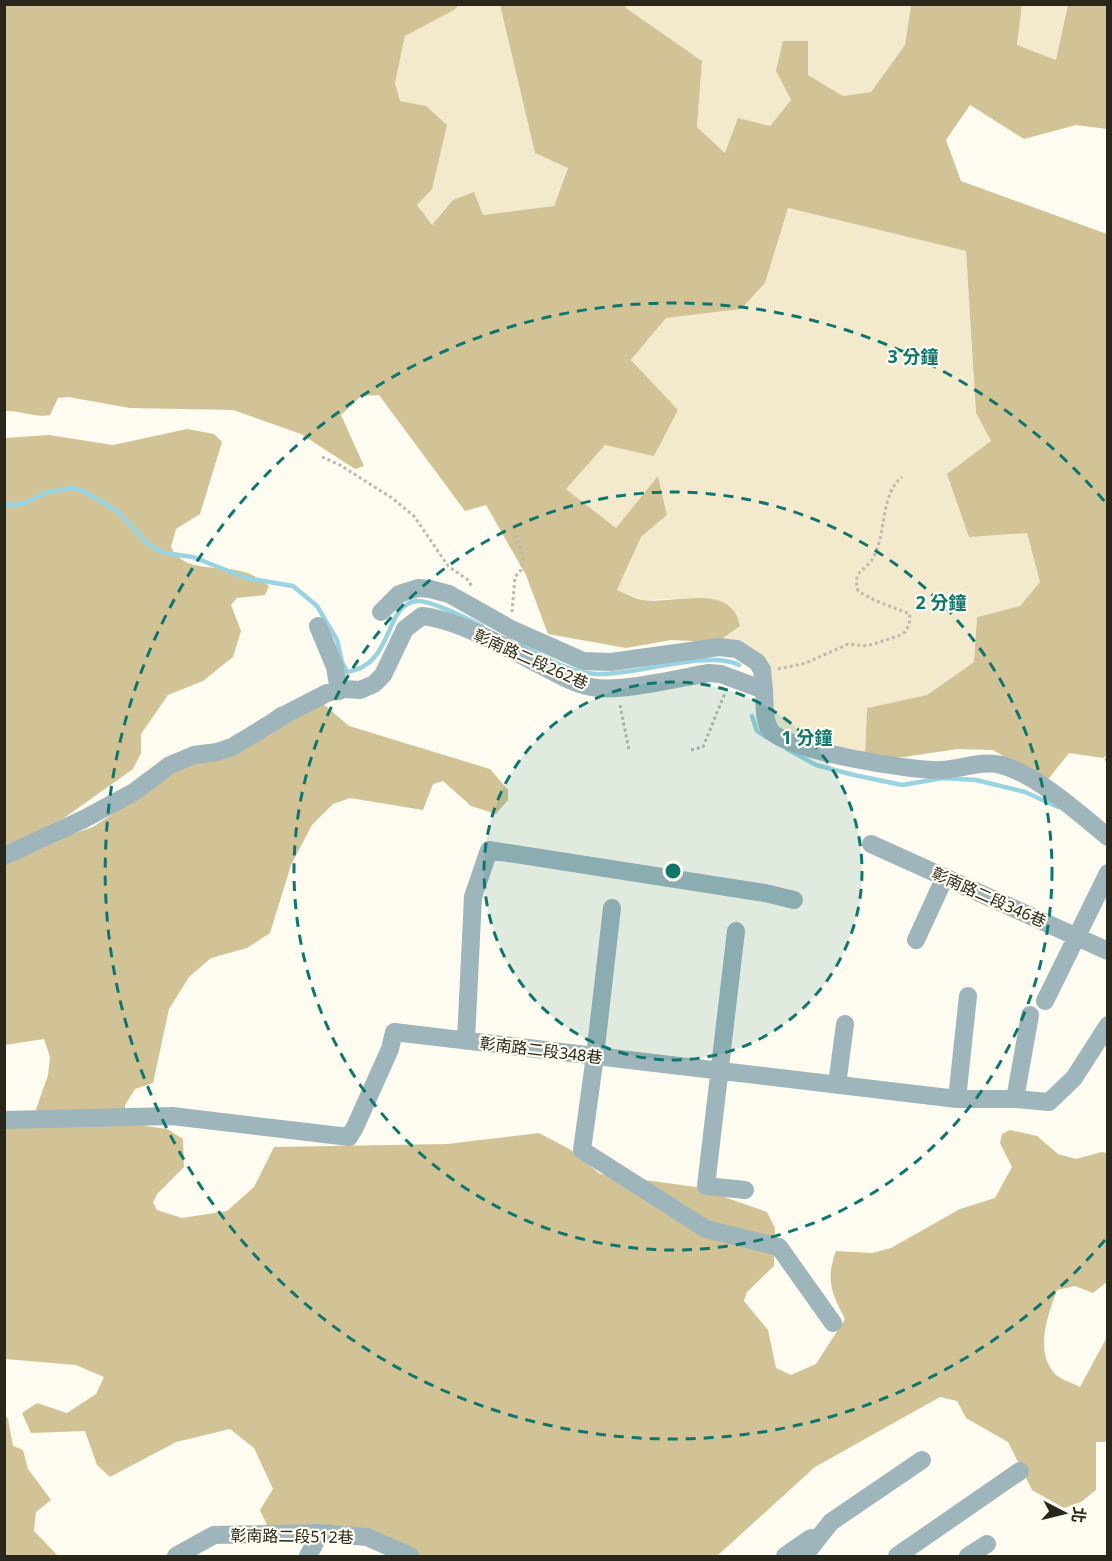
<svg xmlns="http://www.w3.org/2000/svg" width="1112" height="1561" font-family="'Noto Sans','Noto Sans TC',sans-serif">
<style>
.green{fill:#f3eace}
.forest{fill:#d1c396}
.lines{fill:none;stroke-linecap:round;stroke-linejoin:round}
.stream{stroke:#99d3e1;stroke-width:4.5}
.path{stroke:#bcb9ae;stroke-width:3;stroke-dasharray:3 3;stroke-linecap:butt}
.minor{stroke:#9db5bb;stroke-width:18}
.ring{fill:none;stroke:#0f766e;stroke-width:3;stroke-dasharray:10 8}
.labels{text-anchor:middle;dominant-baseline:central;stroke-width:4.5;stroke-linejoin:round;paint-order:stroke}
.street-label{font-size:16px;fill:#29261c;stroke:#fefbf0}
.centre{fill:#0f766e;stroke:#fefbf0;stroke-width:3}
.ring-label{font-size:18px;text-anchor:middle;font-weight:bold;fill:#0f766e;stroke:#fefbf0;stroke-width:4.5;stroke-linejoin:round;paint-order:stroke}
</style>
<rect width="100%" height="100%" fill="#fefbf0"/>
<!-- green -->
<path class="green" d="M 459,5 L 500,5 L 535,153 L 568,167 L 554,206 L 483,215 L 474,193 L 453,200 L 432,225 L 416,205 L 426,106 L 400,101 L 395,83 L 405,36 L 454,10 Z
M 625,5 L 911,5 L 905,45 L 871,92 L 843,96 L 808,75 L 776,71 L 791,100 L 770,126 L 725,153 L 697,127 L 702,61 L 626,8 Z
M 1022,5 L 1068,5 L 1057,61 L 1017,45 Z
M 787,208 L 966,251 L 976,413 L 991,441 L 1027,533 L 1040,582 L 1020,606 L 977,617 L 974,662 L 927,695 L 867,708 L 865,757 L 771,730 L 760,673 L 717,642 L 698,598 L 643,600 L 617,590 L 641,537 L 667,515 L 658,476 L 616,528 L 566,489 L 605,445 L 678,410 L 631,361 L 666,318 L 741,309 L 765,282 Z"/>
<!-- forest -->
<path class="forest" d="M 4,5 L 459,5 L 454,10 L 405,36 L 395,83 L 400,101 L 426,106 L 447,125 L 432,189 L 417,205 L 432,225 L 453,200 L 474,192 L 483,215 L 554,206 L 568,168 L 535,153 L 500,5 L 625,5 L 626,8 L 702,61 L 697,127 L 725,153 L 738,118 L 770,126 L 791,100 L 776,71 L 783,41 L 808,41 L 808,75 L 843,96 L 871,92 L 905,45 L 911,5 L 1022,5 L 1017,45 L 1056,60 L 1068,5 L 1107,5 L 1107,129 L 1076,125 L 1024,139 L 970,105 L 946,140 L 961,181 L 1107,234 L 1107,755 L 1103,758 L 1069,753 L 1046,782 L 993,750 L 958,749 L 904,757 L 865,757 L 867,708 L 927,695 L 974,662 L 977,617 L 1020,606 L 1040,582 L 1027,533 L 969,537 L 947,474 L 991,441 L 976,413 L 966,251 L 788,208 L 765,283 L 741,309 L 666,318 L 631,360 L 678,410 L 654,456 L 605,445 L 566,489 L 616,528 L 658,476 L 667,515 L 641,537 L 617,590 C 625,593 635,599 643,600 C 674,605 732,581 740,626 L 717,642 L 671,640 L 626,648 L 548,634 L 526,575 L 486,505 L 465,511 L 379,395 L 361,396 L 341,415 L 364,466 L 355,469 L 301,434 L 233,410 L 130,408 L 68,397 L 58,398 L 50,415 C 35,418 20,410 5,411 Z
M 187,429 L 214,434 L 222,442 L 200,514 L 176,529 L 171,547 C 184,574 220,564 244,572 C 253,574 262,581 269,586 L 265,595 L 237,598 L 231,605 L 241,631 L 233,657 L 203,681 L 168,695 L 141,734 L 141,753 L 133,769 L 64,818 L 5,847 L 5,438 L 49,435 L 113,445 Z
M 322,703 L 349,726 L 490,769 L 508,790 L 508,800 L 496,814 L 471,806 L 443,781 L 433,784 L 423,810 L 350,798 L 333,804 L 312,825 L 291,865 L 270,933 L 247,948 L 211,958 L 189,977 L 169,1009 L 153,1083 L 135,1089 L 125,1105 L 125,1117 L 131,1124 L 167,1129 L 183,1139 L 184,1167 L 158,1193 L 153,1202 L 157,1210 L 182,1218 L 227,1211 L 254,1187 L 274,1147 L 447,1144 L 539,1133 L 571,1150 L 600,1174 L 696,1187 L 767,1212 L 775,1228 L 774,1266 L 747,1292 L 744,1301 L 768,1330 L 776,1368 L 791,1375 L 816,1364 L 845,1319 C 832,1294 825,1280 836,1251 L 872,1253 L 891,1248 L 960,1209 L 995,1198 L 1012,1167 L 1000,1143 L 1002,1134 L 1010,1130 L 1037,1136 L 1058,1154 L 1076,1159 L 1102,1152 L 1107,1153 L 1107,1282 L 1093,1293 L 1075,1286 L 1057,1290 C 1048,1315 1034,1351 1055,1374 C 1061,1380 1073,1383 1080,1387 L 1107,1337 L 1107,1442 L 1096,1442 L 1096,1490 L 1081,1502 L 1064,1508 L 1032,1490 L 1008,1442 L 966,1418 L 957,1401 L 940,1397 L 815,1467 L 717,1556 L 415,1556 L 358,1533 L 271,1534 L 260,1510 L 273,1489 L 254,1448 L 230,1429 L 176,1442 L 110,1477 L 97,1465 L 85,1431 L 31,1433 L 22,1413 L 37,1403 L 67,1413 L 96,1394 L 104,1377 L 76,1365 L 5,1359 L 5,1115 L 33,1118 L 48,1075 L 50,1057 L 44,1039 L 5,1045 L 5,862 L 32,847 L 93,827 L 123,807 L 169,760 L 230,743 L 278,707 Z
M 4,1413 L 8,1419 L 13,1446 L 23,1450 L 28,1469 L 51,1500 L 36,1512 L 34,1531 L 58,1556 L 5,1556 Z"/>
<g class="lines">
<!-- stream -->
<path class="stream" d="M 4,505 L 22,504 L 48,492 L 72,488 L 85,492 L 117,511 L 148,544 L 164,553 L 193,557 L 246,578 L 293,586 L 317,606 L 337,640 L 342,662 L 347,672 C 395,665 383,604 417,601 C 431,600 468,619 482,626
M 519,644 C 544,656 568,673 597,674 C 635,676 709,649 739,665
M 752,716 L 757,731 L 766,737
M 787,749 L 816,765 L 854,775 L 902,785 L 943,778 L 976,780 L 1025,792 L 1058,807"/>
<!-- path -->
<path class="path" d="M 322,457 L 340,465 L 392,498 L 414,516 L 448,566 L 468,580 L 473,588
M 512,612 L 515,577 L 521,570 L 523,558 L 520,546 L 514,534
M 778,669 L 806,663 L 848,644 L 867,646 L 898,636 L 905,632 L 909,625 L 910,614 L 874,600 L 858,591 C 852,568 866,573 874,556 C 887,531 880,495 902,477
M 620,705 L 629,750
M 691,750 L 703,747 L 725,693
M 1105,760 L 1108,759"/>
<!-- minor -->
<path class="minor" d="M 381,612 L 399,594 L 418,588 L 430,589 L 449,594 L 511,629 L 583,661 L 611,662 L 719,647 L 737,649 L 757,662 L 762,670 L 764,690
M 318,626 L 335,667 L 339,691
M 871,844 L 1108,951
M 4,856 L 84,819 L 134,792 L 170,765 L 194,755 L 217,752 L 232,747 L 288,713 L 327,693 L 344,689 L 360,690 L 374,684 L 383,675 L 405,629 L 422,616 C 458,620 504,646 536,663 C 554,672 571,683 591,687 C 620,693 678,678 709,673 L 721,674 L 764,690 C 765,703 763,719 770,730 C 783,750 916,772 942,770 C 961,769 983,760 1001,765 C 1036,774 1080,814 1108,837
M 612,908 L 595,1056 L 582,1150 L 706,1229 L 779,1247 L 833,1323
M 736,931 L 706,1186 L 745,1190
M 916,940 L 945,877
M 1045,1001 L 1108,873
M 466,1040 L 473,897 L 489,850 L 765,893 L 794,900
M 837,1085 L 845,1024
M 957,1099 L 968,996
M 1015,1099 L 1030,1015
M 4,1120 L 172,1116 L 349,1137 L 355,1127 L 390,1049 L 394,1032 L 957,1099 L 1015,1099 L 1049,1102 L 1074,1078 L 1108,1025
M 176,1556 L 214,1535 L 320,1533 L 367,1537 L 410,1556
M 308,1556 L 320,1533
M 785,1556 L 811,1538
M 804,1556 L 831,1522 L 922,1460
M 897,1556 L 1020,1471
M 968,1556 L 987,1544"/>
</g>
<!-- distance rings -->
<circle cx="673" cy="871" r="189" fill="#0f766e" fill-opacity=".12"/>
<g class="ring">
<circle cx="673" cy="871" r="189"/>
<circle cx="673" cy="871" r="379"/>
<path d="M1105 1240A568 568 0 1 1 1105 502"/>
</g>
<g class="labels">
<!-- street labels -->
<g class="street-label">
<text transform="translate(531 659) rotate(24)">彰南路二段262巷</text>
<text transform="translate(989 897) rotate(24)">彰南路二段346巷</text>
<text transform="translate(541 1050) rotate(7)">彰南路二段348巷</text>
<text transform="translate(292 1536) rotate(1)">彰南路二段512巷</text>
</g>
</g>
<circle cx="673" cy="871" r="9" class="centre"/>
<g class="ring-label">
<text x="913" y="363">3 分鐘</text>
<text x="941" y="609">2 分鐘</text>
<text x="807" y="744">1 分鐘</text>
</g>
<!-- border -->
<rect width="1112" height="1561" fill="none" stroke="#29261c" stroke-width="12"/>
<!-- north arrow -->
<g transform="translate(1064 1513) rotate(97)" stroke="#fefbf0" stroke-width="4.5" paint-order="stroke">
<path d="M0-4.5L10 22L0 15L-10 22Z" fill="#29261c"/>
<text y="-9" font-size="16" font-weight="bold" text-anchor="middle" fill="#29261c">北</text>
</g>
</svg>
